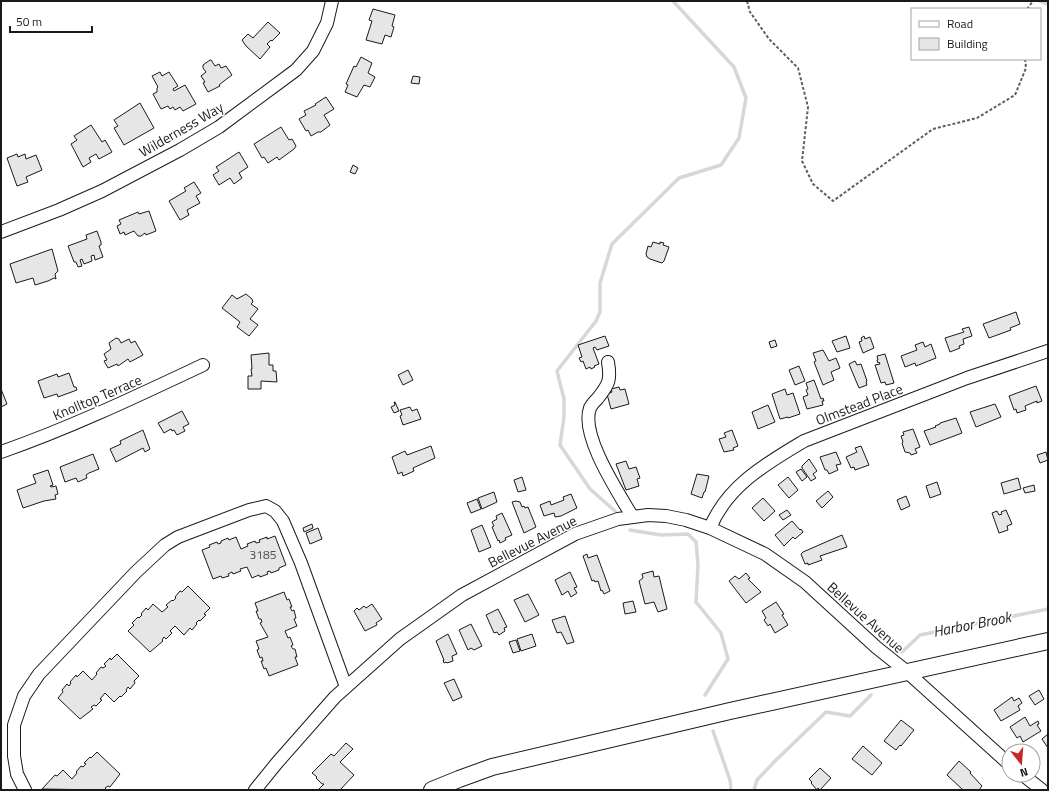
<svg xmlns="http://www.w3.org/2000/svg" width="1049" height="791" font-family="'Titillium Web',sans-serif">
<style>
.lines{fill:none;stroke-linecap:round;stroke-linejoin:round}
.stream{stroke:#d7d7d7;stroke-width:3.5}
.building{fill:#e6e6e6;stroke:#1a1a1a}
.minor-casing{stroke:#1a1a1a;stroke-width:14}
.major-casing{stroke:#1a1a1a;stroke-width:18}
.path{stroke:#5f5f5f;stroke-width:2;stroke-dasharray:3 2;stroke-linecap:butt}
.minor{stroke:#fff;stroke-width:12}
.major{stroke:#fff;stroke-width:16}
.labels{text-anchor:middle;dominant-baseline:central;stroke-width:3;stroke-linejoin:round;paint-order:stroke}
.number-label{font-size:12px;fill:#4d4d4d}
.street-label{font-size:14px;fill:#1a1a1a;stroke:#fff}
.water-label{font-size:15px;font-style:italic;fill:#1a1a1a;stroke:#fff}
</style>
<rect width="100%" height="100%" fill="#fff"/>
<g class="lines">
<!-- stream -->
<path class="stream" d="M 1040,1 L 1048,4
M 615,511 L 590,489 L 560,445 L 564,417 L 564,399 L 557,371 L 596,321 L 600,312 L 600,283 L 612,244 L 679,178 L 721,165 L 739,138 L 746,98 L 734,67 L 673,1
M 630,530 L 661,535 L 688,534 L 696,542 L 698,565 L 696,602 L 721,633 L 728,659 L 705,695
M 902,652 L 920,635 L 1048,609
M 713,731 L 730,780 L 731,790
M 754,790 L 757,780 L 775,761 L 826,712 L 850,716 L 871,695"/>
</g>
<!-- building -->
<path class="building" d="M 373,9 L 395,15 L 392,26 L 394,27 L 391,37 L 385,35 L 382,44 L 366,40 L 372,21 L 369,20 Z
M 268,22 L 280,33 L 272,41 L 271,40 L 267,44 L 270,47 L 260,59 L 246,46 L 242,40 L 248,34 L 253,38 Z
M 361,57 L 372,63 L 368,73 L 375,77 L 370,87 L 364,85 L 357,97 L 345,92 L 348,85 L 346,84 L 354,66 L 356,67 Z
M 210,60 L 211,60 L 215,66 L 219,64 L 221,68 L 226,66 L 232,75 L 224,81 L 219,85 L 220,86 L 208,92 L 203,83 L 205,82 L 201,76 L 206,72 L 203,68 L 203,65 Z
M 160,72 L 162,76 L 169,72 L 178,86 L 173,89 L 174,91 L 185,85 L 196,104 L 183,111 L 180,107 L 175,110 L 173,107 L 170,109 L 168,106 L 161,109 L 153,94 L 157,92 L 157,88 L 158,87 L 152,76 Z
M 413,76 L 420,77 L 419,84 L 411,83 Z
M 326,97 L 334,109 L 324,115 L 330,125 L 321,132 L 318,132 L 311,136 L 308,130 L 306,131 L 299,119 L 306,115 L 304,111 L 316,105 L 315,104 Z
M 140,103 L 154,128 L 124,145 L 114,128 L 118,126 L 114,120 Z
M 91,125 L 102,142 L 105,140 L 112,152 L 99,159 L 96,154 L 89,158 L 91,162 L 83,167 L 71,144 L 77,140 L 74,136 Z
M 281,127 L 289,140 L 292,139 L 296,146 L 294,149 L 279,160 L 277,157 L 268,163 L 264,157 L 262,158 L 254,144 Z
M 239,152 L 248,167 L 239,173 L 242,178 L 234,184 L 230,178 L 219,185 L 213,175 L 219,171 L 216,167 Z
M 17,154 L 18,157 L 25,154 L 26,159 L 36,155 L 42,170 L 26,177 L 28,182 L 17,186 L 7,158 Z
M 353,165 L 358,168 L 355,174 L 350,172 Z
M 194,182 L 201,193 L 196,196 L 200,203 L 187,210 L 189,215 L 180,220 L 169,201 L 186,191 L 184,188 Z
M 149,211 L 156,231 L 146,235 L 145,233 L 141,236 L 138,236 L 134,231 L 125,235 L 124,232 L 120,234 L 117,226 L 121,224 L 119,220 L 138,212 L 139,214 Z
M 97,231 L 101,242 L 101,245 L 99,246 L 103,257 L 95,260 L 94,255 L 91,256 L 92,261 L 84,264 L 82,259 L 80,260 L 82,266 L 78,267 L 76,262 L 74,262 L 68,246 L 87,239 L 86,235 Z
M 653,242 L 660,244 L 660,242 L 664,243 L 663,245 L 669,247 L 664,261 L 662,263 L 650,259 L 647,257 L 646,254 L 648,246 L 651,247 Z
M 52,249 L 58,271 L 55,274 L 56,279 L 54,278 L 48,281 L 35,285 L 33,278 L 16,283 L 10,264 Z
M 246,294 L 252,299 L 253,302 L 251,304 L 258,309 L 250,319 L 258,325 L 249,336 L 237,327 L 240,322 L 222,308 L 232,295 L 237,299 Z
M 1016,312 L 1020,324 L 1010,328 L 1011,330 L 989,338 L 983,324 Z
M 969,327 L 972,336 L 963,339 L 964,344 L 959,346 L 960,348 L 950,352 L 945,338 L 964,332 L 962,329 Z
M 605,336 L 609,346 L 597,350 L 595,347 L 593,348 L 599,364 L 594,366 L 595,367 L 591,369 L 590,367 L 586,369 L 583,361 L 581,362 L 579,358 L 582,357 L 578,345 Z
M 846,336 L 850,348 L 837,352 L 832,341 Z
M 864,336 L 865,339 L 870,337 L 874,348 L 863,353 L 859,342 L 862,341 L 861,338 Z
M 116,338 L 119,339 L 121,343 L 129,339 L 131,343 L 135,341 L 143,355 L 130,362 L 128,359 L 118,366 L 117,364 L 108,368 L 104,361 L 107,360 L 104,354 L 111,349 L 109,343 Z
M 775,340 L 777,346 L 771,348 L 769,342 Z
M 923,342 L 925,347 L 931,344 L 936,358 L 916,366 L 915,363 L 905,367 L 901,356 L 917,350 L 915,345 Z
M 823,350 L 829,361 L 836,358 L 840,368 L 831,372 L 834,380 L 823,385 L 814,362 L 816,361 L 813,353 Z
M 269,353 L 269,365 L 273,365 L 273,371 L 276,371 L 277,382 L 261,381 L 261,389 L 248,389 L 248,376 L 252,376 L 251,369 L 252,369 L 251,355 Z
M 885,354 L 894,383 L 886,385 L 885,382 L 881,383 L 875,365 L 880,364 L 879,362 L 878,363 L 877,360 L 878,360 L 877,356 Z
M 855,361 L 857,365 L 861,364 L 867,381 L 866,382 L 867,385 L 859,388 L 849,364 Z
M 799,366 L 805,381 L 795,385 L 789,370 Z
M 408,370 L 413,380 L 403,385 L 398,375 Z
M 69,373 L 74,387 L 76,387 L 77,390 L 58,397 L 57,394 L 44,398 L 38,381 L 57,374 L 58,377 Z
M 814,380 L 821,399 L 823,398 L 824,401 L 822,401 L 823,405 L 807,409 L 803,397 L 808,395 L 806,390 L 808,389 L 806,383 Z
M 1036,386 L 1042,401 L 1037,403 L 1037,401 L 1025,406 L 1026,410 L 1017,413 L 1016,409 L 1014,410 L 1009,396 Z
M 619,387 L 620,390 L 625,389 L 629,404 L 611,409 L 607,394 L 612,392 L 611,389 Z
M 1,389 L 7,404 L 1,407 Z
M 785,389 L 787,395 L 793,393 L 800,414 L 788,418 L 788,417 L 780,419 L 772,394 Z
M 394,402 L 395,402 L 399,411 L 394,413 L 391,407 L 395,405 Z
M 995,404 L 1001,417 L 976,427 L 970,412 Z
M 768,405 L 775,422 L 758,429 L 752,412 Z
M 410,407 L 412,411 L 417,409 L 421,419 L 403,425 L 400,416 L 402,415 L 400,410 Z
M 182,411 L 189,424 L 183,427 L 185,431 L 177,435 L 174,430 L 172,431 L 171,429 L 164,433 L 158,423 Z
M 956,418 L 962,433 L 930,445 L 924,431 L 936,427 L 935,426 L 940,424 L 940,423 Z
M 913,429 L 920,447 L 915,449 L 917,453 L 911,455 L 910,453 L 905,452 L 902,443 L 903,442 L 901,436 L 904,435 L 903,432 Z
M 143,430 L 150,449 L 145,452 L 143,448 L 116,462 L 110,449 L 121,444 L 120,441 Z
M 732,430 L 738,446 L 733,448 L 734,450 L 724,452 L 719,439 L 726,437 L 724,433 Z
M 431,446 L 435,458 L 413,468 L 414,471 L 403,476 L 402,472 L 398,474 L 392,457 L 405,451 L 407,455 Z
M 861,446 L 869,465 L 855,470 L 854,467 L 851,468 L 846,457 L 857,452 L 855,448 Z
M 836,452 L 841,464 L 836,465 L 838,470 L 829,474 L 827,470 L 825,470 L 820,457 Z
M 1046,452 L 1048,460 L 1040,463 L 1037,455 Z
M 93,454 L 99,469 L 89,473 L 86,475 L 87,478 L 78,482 L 76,478 L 65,482 L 60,467 Z
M 809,459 L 817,471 L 813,474 L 816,478 L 811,481 L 802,468 L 802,466 Z
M 626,461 L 629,469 L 636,467 L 640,478 L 637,479 L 639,486 L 626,490 L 616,464 Z
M 801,469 L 807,477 L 802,481 L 796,472 Z
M 48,470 L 53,485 L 50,486 L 51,487 L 56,486 L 58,494 L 55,495 L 56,499 L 44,501 L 23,508 L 17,490 L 36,483 L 33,475 Z
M 697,474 L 709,476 L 705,492 L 704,492 L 702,498 L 691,494 Z
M 522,477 L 526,490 L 518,492 L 514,480 Z
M 788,477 L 798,490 L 789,498 L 778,485 Z
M 1018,478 L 1021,489 L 1004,494 L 1001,483 Z
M 937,482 L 941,494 L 930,498 L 926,486 Z
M 1034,485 L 1035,491 L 1025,493 L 1023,488 Z
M 828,491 L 833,497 L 822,508 L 816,501 Z
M 494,492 L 497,502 L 482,509 L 478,498 Z
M 571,494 L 577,508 L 561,516 L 555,517 L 554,513 L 544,516 L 540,505 L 550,501 L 551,505 L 564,500 L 563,497 Z
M 906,496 L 910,506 L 901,510 L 897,500 Z
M 763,498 L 775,511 L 764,521 L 752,508 Z
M 477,499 L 481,509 L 471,513 L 467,503 Z
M 516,501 L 520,502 L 522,507 L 524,506 L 525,508 L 528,507 L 536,527 L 524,533 L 512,502 Z
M 787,510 L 791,515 L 783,520 L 779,515 Z
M 1006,510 L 1012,524 L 1007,526 L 1008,530 L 999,533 L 992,513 L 997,511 L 999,515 L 1002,514 L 1001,512 Z
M 502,513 L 512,535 L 505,538 L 506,540 L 500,543 L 499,540 L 498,541 L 492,527 L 494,526 L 492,522 L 497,519 L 496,516 Z
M 792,521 L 800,530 L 801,529 L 803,532 L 795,539 L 793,537 L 784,546 L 775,535 Z
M 312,524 L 313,528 L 304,532 L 303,528 Z
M 482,525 L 491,547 L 479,552 L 471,530 Z
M 318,528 L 322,539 L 310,544 L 306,533 Z
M 842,535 L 847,547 L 820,556 L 822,560 L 808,565 L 808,563 L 805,564 L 801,554 L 803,552 Z
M 275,536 L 286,565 L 279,568 L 279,570 L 271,573 L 270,571 L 267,572 L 268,574 L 260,577 L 259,575 L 252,578 L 247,567 L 240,569 L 241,571 L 233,574 L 232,572 L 228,574 L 229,576 L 222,578 L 221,576 L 213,579 L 202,550 L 210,547 L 209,545 L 217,542 L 218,544 L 221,543 L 221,541 L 228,538 L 229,540 L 236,537 L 241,549 L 248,546 L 247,544 L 255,541 L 256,543 L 260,542 L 259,540 L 267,537 L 267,539 Z
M 587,554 L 588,558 L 597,555 L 610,591 L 604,594 L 602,590 L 601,591 L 598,581 L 595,582 L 594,580 L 592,581 L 583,556 Z
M 653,571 L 654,577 L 659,576 L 667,609 L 658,612 L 654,602 L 645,604 L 639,581 L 643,578 L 642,574 Z
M 570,572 L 577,587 L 574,588 L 577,593 L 571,597 L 568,591 L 562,595 L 555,580 Z
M 746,573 L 750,578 L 748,579 L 761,592 L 746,603 L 729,581 L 735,576 L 739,579 Z
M 188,586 L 210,608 L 204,614 L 206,615 L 200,621 L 199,620 L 196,623 L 197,624 L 192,630 L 190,628 L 184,635 L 175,626 L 170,631 L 172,633 L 166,639 L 164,637 L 162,640 L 163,641 L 150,652 L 128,631 L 134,625 L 132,623 L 138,617 L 139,618 L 142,615 L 141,614 L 146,608 L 148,610 L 153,604 L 162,612 L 168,607 L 166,605 L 172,600 L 173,601 L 176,598 L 175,597 L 180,591 L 182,592 Z
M 284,592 L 287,600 L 289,599 L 292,607 L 290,607 L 292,611 L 294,610 L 296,618 L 294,619 L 297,626 L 285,631 L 288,638 L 290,637 L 293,645 L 291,646 L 293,649 L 295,649 L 297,657 L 295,657 L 298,665 L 269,676 L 266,668 L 264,669 L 261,661 L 263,661 L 262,657 L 260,658 L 257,650 L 259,649 L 256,641 L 268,637 L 260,623 L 262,622 L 261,619 L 259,619 L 256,611 L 258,611 L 255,603 Z
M 528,594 L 539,615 L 525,622 L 514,600 Z
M 633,601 L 636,612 L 625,614 L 623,603 Z
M 776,602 L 784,614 L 782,615 L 788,625 L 775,633 L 770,624 L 768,626 L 764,620 L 766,618 L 762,611 Z
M 372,604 L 382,619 L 376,623 L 377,625 L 365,631 L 354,611 L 357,608 L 359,610 L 364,606 L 366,608 Z
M 498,609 L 507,627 L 504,628 L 505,631 L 499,635 L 497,632 L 494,633 L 486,615 Z
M 565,616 L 574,642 L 567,644 L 561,632 L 557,633 L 552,620 Z
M 471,624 L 482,646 L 474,650 L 471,648 L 468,650 L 459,630 Z
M 448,634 L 457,654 L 452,656 L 453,661 L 447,663 L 446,662 L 444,663 L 443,660 L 444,660 L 436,641 Z
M 532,634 L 536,646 L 521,651 L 517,639 Z
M 516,640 L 520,651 L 513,653 L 509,642 Z
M 117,654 L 139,676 L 134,681 L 135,683 L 130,689 L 128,687 L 126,690 L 127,691 L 121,697 L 120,696 L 114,702 L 105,693 L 100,699 L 102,700 L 96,706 L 94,705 L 91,707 L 93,709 L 80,719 L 58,698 L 63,692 L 62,690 L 67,684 L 69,686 L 71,683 L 70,682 L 76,675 L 77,677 L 83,671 L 92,680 L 97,674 L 96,673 L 101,667 L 103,668 L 106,666 L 104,664 L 110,658 L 111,660 Z
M 454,679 L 462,697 L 453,701 L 444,683 Z
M 1039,690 L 1044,699 L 1035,705 L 1029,696 Z
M 1012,697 L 1014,701 L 1019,698 L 1022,703 L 1018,706 L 1020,710 L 1001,721 L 994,710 Z
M 1025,717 L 1030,726 L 1038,721 L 1039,724 L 1037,725 L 1041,731 L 1023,742 L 1020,736 L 1017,738 L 1010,727 Z
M 901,720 L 914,730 L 901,746 L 900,745 L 896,750 L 884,741 Z
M 1048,734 L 1048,748 L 1042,739 Z
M 346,743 L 353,749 L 340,762 L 354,775 L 340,790 L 318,790 L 324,784 L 322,784 L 316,778 L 317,777 L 312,773 L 331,754 L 334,756 Z
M 863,746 L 882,763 L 872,775 L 852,759 Z
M 97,752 L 120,774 L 110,787 L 108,786 L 105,788 L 107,790 L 42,789 L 55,775 L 57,776 L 63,770 L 72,779 L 77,773 L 76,772 L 81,766 L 83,767 L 86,764 L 84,763 L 90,757 L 91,758 Z
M 959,761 L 971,772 L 970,773 L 982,786 L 979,790 L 963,790 L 947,775 Z
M 820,768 L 831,778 L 820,790 L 818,788 L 817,790 L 811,783 L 812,782 L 809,779 Z"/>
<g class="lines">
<!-- minor casing -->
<g class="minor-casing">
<path id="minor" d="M 1,232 L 59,210 L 102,191 L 180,150 L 219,127 L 296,70 L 313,51 L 327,23 L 332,1
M 608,362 C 611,380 609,384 598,398 C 595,401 592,404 590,408 C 580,435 618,492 632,516
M 1,452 C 70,428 137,396 203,365
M 710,528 C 727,486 767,463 804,441 L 967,378 L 1048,351
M 1023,775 L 1042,790
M 25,790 L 17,774 L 14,756 L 14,725 L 24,696 L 39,674 L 136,572 L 165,545 L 178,537 L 249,510 L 266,506 L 275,511 L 283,521 L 301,563 L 346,687
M 255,790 L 276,764 L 335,697 L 400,639 L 462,595 L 575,534 L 618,519 L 648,515 L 666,516 L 686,520 L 710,528 L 765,554 L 805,582 L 876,647 L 906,671 L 1009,764"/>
</g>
<!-- major casing -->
<g class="major-casing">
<path id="major" d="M 432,790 L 459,779 L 492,767 L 730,711 L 1048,641"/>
</g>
<!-- path -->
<path class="path" d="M 747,1 L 750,12 L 769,39 L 798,68 L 808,107 L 802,161 L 813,184 L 833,201 L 933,129 L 977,118 L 1015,95 L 1026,68 L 1025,59
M 1027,9 L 1033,1"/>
<!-- minor -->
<use href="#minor" class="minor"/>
<!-- major -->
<use href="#major" class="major"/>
</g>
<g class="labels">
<!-- number labels -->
<g class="number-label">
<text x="263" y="554">3185</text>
</g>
<!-- street labels -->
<g class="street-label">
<text transform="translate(181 129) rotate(-30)">Wilderness Way</text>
<text transform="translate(97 397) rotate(-23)">Knolltop Terrace</text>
<text transform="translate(859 404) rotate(-21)">Olmstead Place</text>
<text transform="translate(532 541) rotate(-27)">Bellevue Avenue</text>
<text transform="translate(866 617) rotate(42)">Bellevue Avenue</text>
</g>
<!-- water labels -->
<g class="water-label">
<text transform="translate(972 624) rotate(-11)">Harbor Brook</text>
</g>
</g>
<!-- border -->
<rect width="1049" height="791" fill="none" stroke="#1a1a1a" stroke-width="4"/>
<!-- legend -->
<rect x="911" y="8" width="130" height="52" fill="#ffffff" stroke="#a3a3a3"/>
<rect x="919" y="21" width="20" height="6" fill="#ffffff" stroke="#a3a3a3"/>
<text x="947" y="28" font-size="12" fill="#1a1a1a">Road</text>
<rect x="919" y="38" width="20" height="12" fill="#e6e6e6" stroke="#a3a3a3"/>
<text x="947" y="48" font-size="12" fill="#1a1a1a">Building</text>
<!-- north arrow -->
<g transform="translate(1021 763) rotate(163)"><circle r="19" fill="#ffffff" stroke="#a3a3a3"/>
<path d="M0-3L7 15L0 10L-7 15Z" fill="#c62828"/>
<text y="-6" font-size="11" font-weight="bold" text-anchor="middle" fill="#1a1a1a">N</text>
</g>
<!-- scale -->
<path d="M10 26v6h82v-6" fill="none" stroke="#1a1a1a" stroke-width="2"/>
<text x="16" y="26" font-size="12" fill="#1a1a1a" stroke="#ffffff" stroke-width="3" paint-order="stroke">50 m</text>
</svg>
